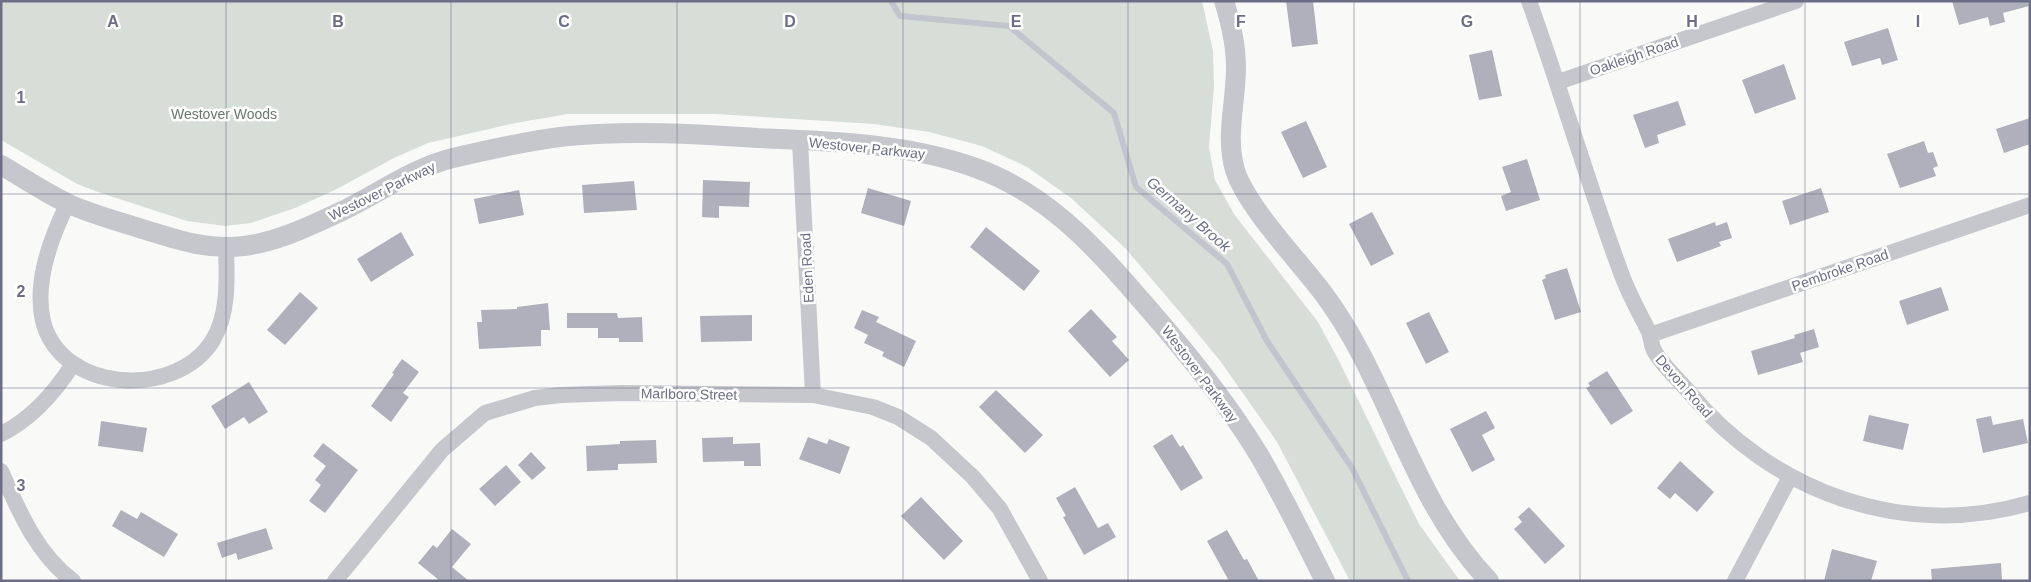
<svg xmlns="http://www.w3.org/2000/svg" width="2031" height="582" font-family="Helvetica,sans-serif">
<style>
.green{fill:#d7ded8}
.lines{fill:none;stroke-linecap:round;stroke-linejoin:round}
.stream{stroke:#c2c5ce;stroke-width:6}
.building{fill:#afb0bb}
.minor{stroke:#c6c7cd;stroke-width:16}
.tertiary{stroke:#c6c7cd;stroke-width:20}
.grid{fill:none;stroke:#6c6e86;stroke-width:1;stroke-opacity:0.55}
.labels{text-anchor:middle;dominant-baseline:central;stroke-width:5;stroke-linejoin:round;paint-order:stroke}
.street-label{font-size:14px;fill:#6c6e86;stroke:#fff}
.park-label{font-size:14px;fill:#66796a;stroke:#fff}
.water-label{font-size:15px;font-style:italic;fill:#6d7488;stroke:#fff}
.grid-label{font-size:16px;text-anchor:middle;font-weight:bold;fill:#6c6e86;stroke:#fff;stroke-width:5;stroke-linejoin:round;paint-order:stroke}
</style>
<rect width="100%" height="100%" fill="#f9faf8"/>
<!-- green -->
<path class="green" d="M 1,1 L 1202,1 L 1213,51 L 1214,86 L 1209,147 L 1215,180 L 1234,214 L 1318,322 L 1338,359 L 1419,524 L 1460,581 L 1350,581 L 1277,442 L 1221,362 L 1184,317 L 1125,248 L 1071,198 L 1027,167 L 982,146 L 929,132 L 874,124 L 715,114 L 568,114 L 516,123 L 428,143 L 394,158 L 335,190 L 295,208 L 251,223 L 225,226 L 187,221 L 98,192 L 77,184 L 1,140 Z"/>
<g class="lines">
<!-- stream -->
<path class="stream" d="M 891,1 L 900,16 L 1009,26 L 1114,113 L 1136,187 L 1227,264 L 1267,341 L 1352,468 L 1408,581"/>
</g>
<!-- building -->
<path class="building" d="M 1286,1 L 1313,1 L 1318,44 L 1292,47 Z
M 1952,1 L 2028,1 L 2029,6 L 2003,13 L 2005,22 L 1990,26 L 1988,17 L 1959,25 Z
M 1888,28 L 1898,60 L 1882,65 L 1880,58 L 1852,66 L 1844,42 Z
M 1492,50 L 1502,96 L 1479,100 L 1469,55 Z
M 1784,64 L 1796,99 L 1755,114 L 1742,80 Z
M 1678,101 L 1686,125 L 1657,135 L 1659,143 L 1645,148 L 1633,115 Z
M 2030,118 L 2030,144 L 2004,153 L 1996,129 Z
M 1306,121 L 1327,167 L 1303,178 L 1281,132 Z
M 1924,141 L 1928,153 L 1933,152 L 1938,166 L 1933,168 L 1936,176 L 1900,188 L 1887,154 Z
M 1527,159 L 1540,200 L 1506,211 L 1501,196 L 1511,192 L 1502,167 Z
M 703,180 L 750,182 L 749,207 L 719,206 L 719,218 L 702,217 Z
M 634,181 L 637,210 L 584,213 L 582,185 Z
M 868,188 L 911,201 L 904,226 L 861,213 Z
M 1821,188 L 1829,212 L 1790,225 L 1782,201 Z
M 519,190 L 524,215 L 479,224 L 474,199 Z
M 1372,212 L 1394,254 L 1371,266 L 1349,224 Z
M 1715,222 L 1716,226 L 1727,222 L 1732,238 L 1719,242 L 1721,246 L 1677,262 L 1668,239 Z
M 986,227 L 1040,271 L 1024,291 L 970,247 Z
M 401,232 L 414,255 L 371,282 L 357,259 Z
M 1567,268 L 1581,312 L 1555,320 L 1542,280 L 1546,278 L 1545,275 Z
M 1941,287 L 1949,310 L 1907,325 L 1899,301 Z
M 300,292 L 318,308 L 285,345 L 267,330 Z
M 548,303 L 550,330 L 541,330 L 541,346 L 479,349 L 477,322 L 482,322 L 481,310 L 517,309 L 517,307 Z
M 1091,309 L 1117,337 L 1112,341 L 1129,360 L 1110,377 L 1068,331 Z
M 862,310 L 879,317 L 876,322 L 916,341 L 904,367 L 882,356 L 884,352 L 864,343 L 868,335 L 854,328 Z
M 1429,312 L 1449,352 L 1426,364 L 1406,323 Z
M 567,313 L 617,313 L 618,318 L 642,317 L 643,342 L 619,342 L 619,338 L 598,338 L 598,328 L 567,328 Z
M 752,315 L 752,341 L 701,342 L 700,316 Z
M 1814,329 L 1819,347 L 1800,353 L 1803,362 L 1758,375 L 1751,351 L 1795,338 L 1794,335 Z
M 402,359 L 419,372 L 403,393 L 409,397 L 391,422 L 371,406 L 394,374 L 392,373 Z
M 1607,371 L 1633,411 L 1611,425 L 1586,388 L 1590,386 L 1588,383 Z
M 249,382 L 268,412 L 249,424 L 244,417 L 225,429 L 211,406 Z
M 996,390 L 1043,435 L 1025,453 L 979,407 Z
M 1486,411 L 1495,428 L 1482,435 L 1495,460 L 1472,472 L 1450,429 Z
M 1869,415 L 1909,424 L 1903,450 L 1863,441 Z
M 1991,416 L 1993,425 L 2023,419 L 2028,443 L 1983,453 L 1976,419 Z
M 101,421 L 147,428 L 143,452 L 98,446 Z
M 1172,434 L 1180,447 L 1183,445 L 1203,478 L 1181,491 L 1153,446 Z
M 733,437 L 733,444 L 760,443 L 761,466 L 744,466 L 744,461 L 703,462 L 702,438 Z
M 808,437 L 827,444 L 829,439 L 850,447 L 840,474 L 799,459 Z
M 656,440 L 657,463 L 618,464 L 618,470 L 587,471 L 586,446 L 620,444 L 620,441 Z
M 323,443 L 358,470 L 325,513 L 309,501 L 321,485 L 315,480 L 326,466 L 313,456 Z
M 531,452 L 546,468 L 532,480 L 518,465 Z
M 1680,461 L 1714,492 L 1697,512 L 1675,493 L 1670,499 L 1657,488 Z
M 506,465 L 521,482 L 495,506 L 479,489 Z
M 1075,487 L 1098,528 L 1108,523 L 1116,537 L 1084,555 L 1063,517 L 1066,516 L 1056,498 Z
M 921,497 L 963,541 L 944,560 L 901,516 Z
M 1529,507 L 1565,546 L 1545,564 L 1514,529 L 1522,522 L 1518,517 Z
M 121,510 L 137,519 L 141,512 L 178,534 L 164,557 L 112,526 Z
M 266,528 L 273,549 L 238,560 L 236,553 L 222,558 L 217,543 Z
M 452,529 L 471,544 L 452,567 L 469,581 L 440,581 L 418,563 L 433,545 L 437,548 Z
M 1227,530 L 1244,560 L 1247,559 L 1259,581 L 1229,581 L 1207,541 Z
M 1832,549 L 1877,561 L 1871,581 L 1824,581 Z
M 2001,563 L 2002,581 L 1932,581 L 1931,569 Z"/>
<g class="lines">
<!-- minor -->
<path class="minor" d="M 1529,1 C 1561,90 1587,181 1620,270 C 1627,291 1639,312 1649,332 C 1651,337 1651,343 1653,348 C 1658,361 1679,380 1689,392 C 1772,492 1902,540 2030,503
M 1558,82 L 1796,1
M 800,141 L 813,395
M 68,203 C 51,237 34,283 43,321 C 61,393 176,400 213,340 C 229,313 227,278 226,247
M 1650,335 L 2030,205
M 1,434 C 32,419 55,392 73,364
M 1,471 C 19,511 36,553 73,581
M 335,581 L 442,450 L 485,413 L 535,398 L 561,395 L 621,393 L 813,395 L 873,407 L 898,417 L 931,438 L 973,477 L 1000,509 L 1040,581
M 1735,581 L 1790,477"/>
<!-- tertiary -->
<path class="tertiary" d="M 1224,1 C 1231,23 1236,46 1236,68 C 1236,102 1225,136 1235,170 C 1246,206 1299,261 1323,293 C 1390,382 1409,497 1489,581
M 1,165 C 24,178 45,193 69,204 C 91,214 114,220 136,227 C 172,238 206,251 244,246 C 277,242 310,226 340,212 C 378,194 412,168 453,158 C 491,149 530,140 569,136 C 632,130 696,134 758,138 C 830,141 907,143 976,168 C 1044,192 1094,245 1140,299 C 1183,348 1225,399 1259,455 C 1283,496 1304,539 1325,581"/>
</g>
<!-- grid -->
<path class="grid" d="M 226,1 L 226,581M 451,1 L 451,581M 677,1 L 677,581M 903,1 L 903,581M 1128,1 L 1128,581M 1354,1 L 1354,581M 1580,1 L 1580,581M 1805,1 L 1805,581M 1,194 L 2030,194M 1,388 L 2030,388"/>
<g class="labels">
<!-- street labels -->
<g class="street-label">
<text transform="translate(1634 56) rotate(-19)">Oakleigh Road</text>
<text transform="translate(867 148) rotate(6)">Westover Parkway</text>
<text transform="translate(382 191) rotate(-26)">Westover Parkway</text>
<text transform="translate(807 268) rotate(-93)">Eden Road</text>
<text transform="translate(1840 270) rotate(-19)">Pembroke Road</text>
<text transform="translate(1200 374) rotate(53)">Westover Parkway</text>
<text transform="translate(1684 386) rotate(49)">Devon Road</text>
<text transform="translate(689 394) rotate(1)">Marlboro Street</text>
</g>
<!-- park labels -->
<g class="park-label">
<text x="224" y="114">Westover Woods</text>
</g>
<!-- water labels -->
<g class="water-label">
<text transform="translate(1189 214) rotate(41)">Germany Brook</text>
</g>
</g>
<g class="grid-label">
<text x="113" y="27">A</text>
<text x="338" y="27">B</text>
<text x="564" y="27">C</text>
<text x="790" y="27">D</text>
<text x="1016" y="27">E</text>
<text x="1241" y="27">F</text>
<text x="1467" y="27">G</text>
<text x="1692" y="27">H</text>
<text x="1918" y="27">I</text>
<text x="21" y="103">1</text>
<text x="21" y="297">2</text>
<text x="21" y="491">3</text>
</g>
<!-- border -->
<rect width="2031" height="582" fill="none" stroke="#6c6e86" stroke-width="5"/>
</svg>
